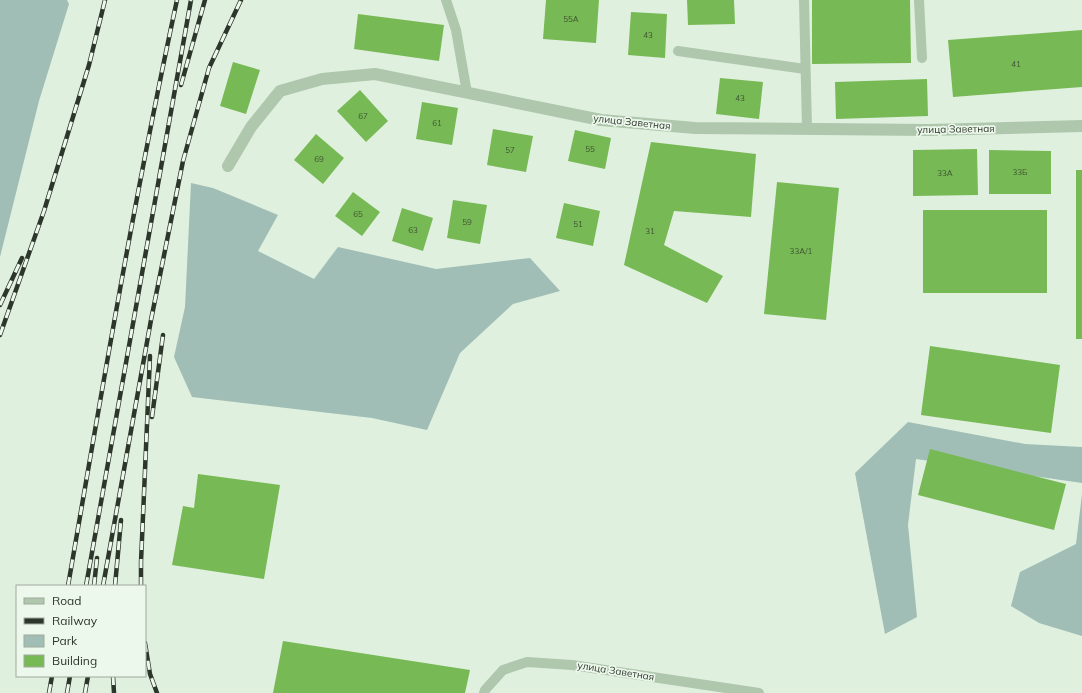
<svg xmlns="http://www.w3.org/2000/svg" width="1082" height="693" font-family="Mulish,sans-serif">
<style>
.green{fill:#a0beb6}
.building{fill:#77b954}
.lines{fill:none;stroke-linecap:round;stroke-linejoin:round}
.lane{stroke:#afc7ac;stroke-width:10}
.street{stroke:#afc7ac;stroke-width:12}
.rail-casing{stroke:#2d362a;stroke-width:4.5}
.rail{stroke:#ecf8eb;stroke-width:3;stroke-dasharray:9;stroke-linecap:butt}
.labels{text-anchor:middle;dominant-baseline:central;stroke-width:3.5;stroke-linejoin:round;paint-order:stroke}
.number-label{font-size:8px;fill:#405734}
.street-label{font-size:10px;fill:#2d362a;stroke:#ecf8eb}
</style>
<rect width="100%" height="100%" fill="#e0f0df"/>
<!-- green -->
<path class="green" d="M 0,0 L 67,0 L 69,4 L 39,101 L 0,257 Z
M 191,183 L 213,188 L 278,215 L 258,251 L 314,279 L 338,247 L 436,269 L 530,258 L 560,291 L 513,304 L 460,353 L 427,430 L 372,418 L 192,397 L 174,357 L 185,307 Z
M 908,422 L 1025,444 L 1082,447 L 1082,483 L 916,459 L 908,525 L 917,617 L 885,634 L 855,473 Z
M 1082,494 L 1082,636 L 1039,623 L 1011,606 L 1020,572 L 1076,544 Z"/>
<!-- building -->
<path class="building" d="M 546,0 L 599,0 L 596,43 L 543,39 Z
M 687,0 L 734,0 L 735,24 L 688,25 Z
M 812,0 L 910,0 L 911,63 L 812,64 Z
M 631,12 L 667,14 L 665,58 L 628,55 Z
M 358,14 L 444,25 L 439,61 L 354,49 Z
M 1082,30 L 1082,87 L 953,97 L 948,40 Z
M 233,62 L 260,70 L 246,114 L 220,106 Z
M 720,78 L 763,82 L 759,119 L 716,114 Z
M 927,79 L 928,116 L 836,119 L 835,82 Z
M 360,90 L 388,121 L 366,142 L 337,111 Z
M 422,102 L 458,108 L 452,145 L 416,139 Z
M 493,129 L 533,136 L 526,172 L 487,165 Z
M 575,130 L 611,138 L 605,169 L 568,161 Z
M 316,134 L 344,158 L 323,184 L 294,160 Z
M 651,142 L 756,154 L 751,217 L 674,211 L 664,245 L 723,276 L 707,303 L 624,265 Z
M 977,149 L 978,195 L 913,196 L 913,150 Z
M 989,150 L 1051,151 L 1051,194 L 989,194 Z
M 1076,170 L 1082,170 L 1082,339 L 1076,339 Z
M 777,182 L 839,188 L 826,320 L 764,314 Z
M 353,192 L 380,212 L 362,236 L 335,216 Z
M 453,200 L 487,205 L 480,244 L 447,238 Z
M 564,203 L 600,211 L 593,246 L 556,238 Z
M 402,208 L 433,218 L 423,251 L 392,241 Z
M 923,210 L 1047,210 L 1047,293 L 923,293 Z
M 930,346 L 1060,365 L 1051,433 L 921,415 Z
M 930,449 L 1066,484 L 1054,530 L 918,495 Z
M 198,474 L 280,485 L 264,579 L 172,565 L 183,506 L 194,508 Z
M 283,641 L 470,670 L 465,693 L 273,693 Z"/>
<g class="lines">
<!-- lane -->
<path class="lane" d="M 446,0 L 456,30 L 467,93
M 804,0 L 807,129
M 919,0 L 922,58
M 678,51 L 805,69
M 484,693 L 485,690 L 503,670 L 527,662 L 572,665 L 759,693"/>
<!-- street -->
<path class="street" d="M 228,166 L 251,127 L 280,91 L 322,79 L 375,74 L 601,120 L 695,128 L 929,130 L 1082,126"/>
<!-- rail casing -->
<g class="rail-casing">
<path id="rail" d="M 181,85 L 205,0
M 0,305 L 22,258
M 0,335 L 44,211 L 89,65 L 105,0
M 152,417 L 163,335
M 68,586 C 102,390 135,194 177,0
M 86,586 L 191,0
M 94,586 L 97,558
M 103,586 L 151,320 L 183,161 L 209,68 L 241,0
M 115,586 L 121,520
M 141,586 L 141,562 L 150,356
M 145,643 L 150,674 L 157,693
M 113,676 L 114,693
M 49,693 L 52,676
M 67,693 L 70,676
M 85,693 L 88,676"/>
</g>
<!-- rail -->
<use href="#rail" class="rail"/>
</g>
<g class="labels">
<!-- number labels -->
<g class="number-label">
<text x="571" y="19">55А</text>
<text x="648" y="35">43</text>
<text x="1016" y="64">41</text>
<text x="740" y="98">43</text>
<text x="363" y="116">67</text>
<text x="437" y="123">61</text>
<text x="590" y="149">55</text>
<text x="510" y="150">57</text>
<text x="319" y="159">69</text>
<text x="1020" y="172">33Б</text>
<text x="945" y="173">33А</text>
<text x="358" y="214">65</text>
<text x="467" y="222">59</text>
<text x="578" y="224">51</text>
<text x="413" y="230">63</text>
<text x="650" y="231">31</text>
<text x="801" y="251">33А/1</text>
</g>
<!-- street labels -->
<g class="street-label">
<text transform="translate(632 122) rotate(6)">улица Заветная</text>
<text transform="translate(956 129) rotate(-1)">улица Заветная</text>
<text transform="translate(616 671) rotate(9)">улица Заветная</text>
</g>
</g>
<!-- legend -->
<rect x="16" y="585" width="130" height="92" fill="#ecf8eb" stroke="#a0aa9e"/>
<rect x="24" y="598" width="20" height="6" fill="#afc7ac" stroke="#a0aa9e"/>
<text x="52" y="605" font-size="12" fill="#2d362a">Road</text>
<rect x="24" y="618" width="20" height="6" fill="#2d362a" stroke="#a0aa9e"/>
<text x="52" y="625" font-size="12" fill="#2d362a">Railway</text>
<rect x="24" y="635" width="20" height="12" fill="#a0beb6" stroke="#a0aa9e"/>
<text x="52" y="645" font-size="12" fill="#2d362a">Park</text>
<rect x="24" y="655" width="20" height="12" fill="#77b954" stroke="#a0aa9e"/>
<text x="52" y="665" font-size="12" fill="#2d362a">Building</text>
</svg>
